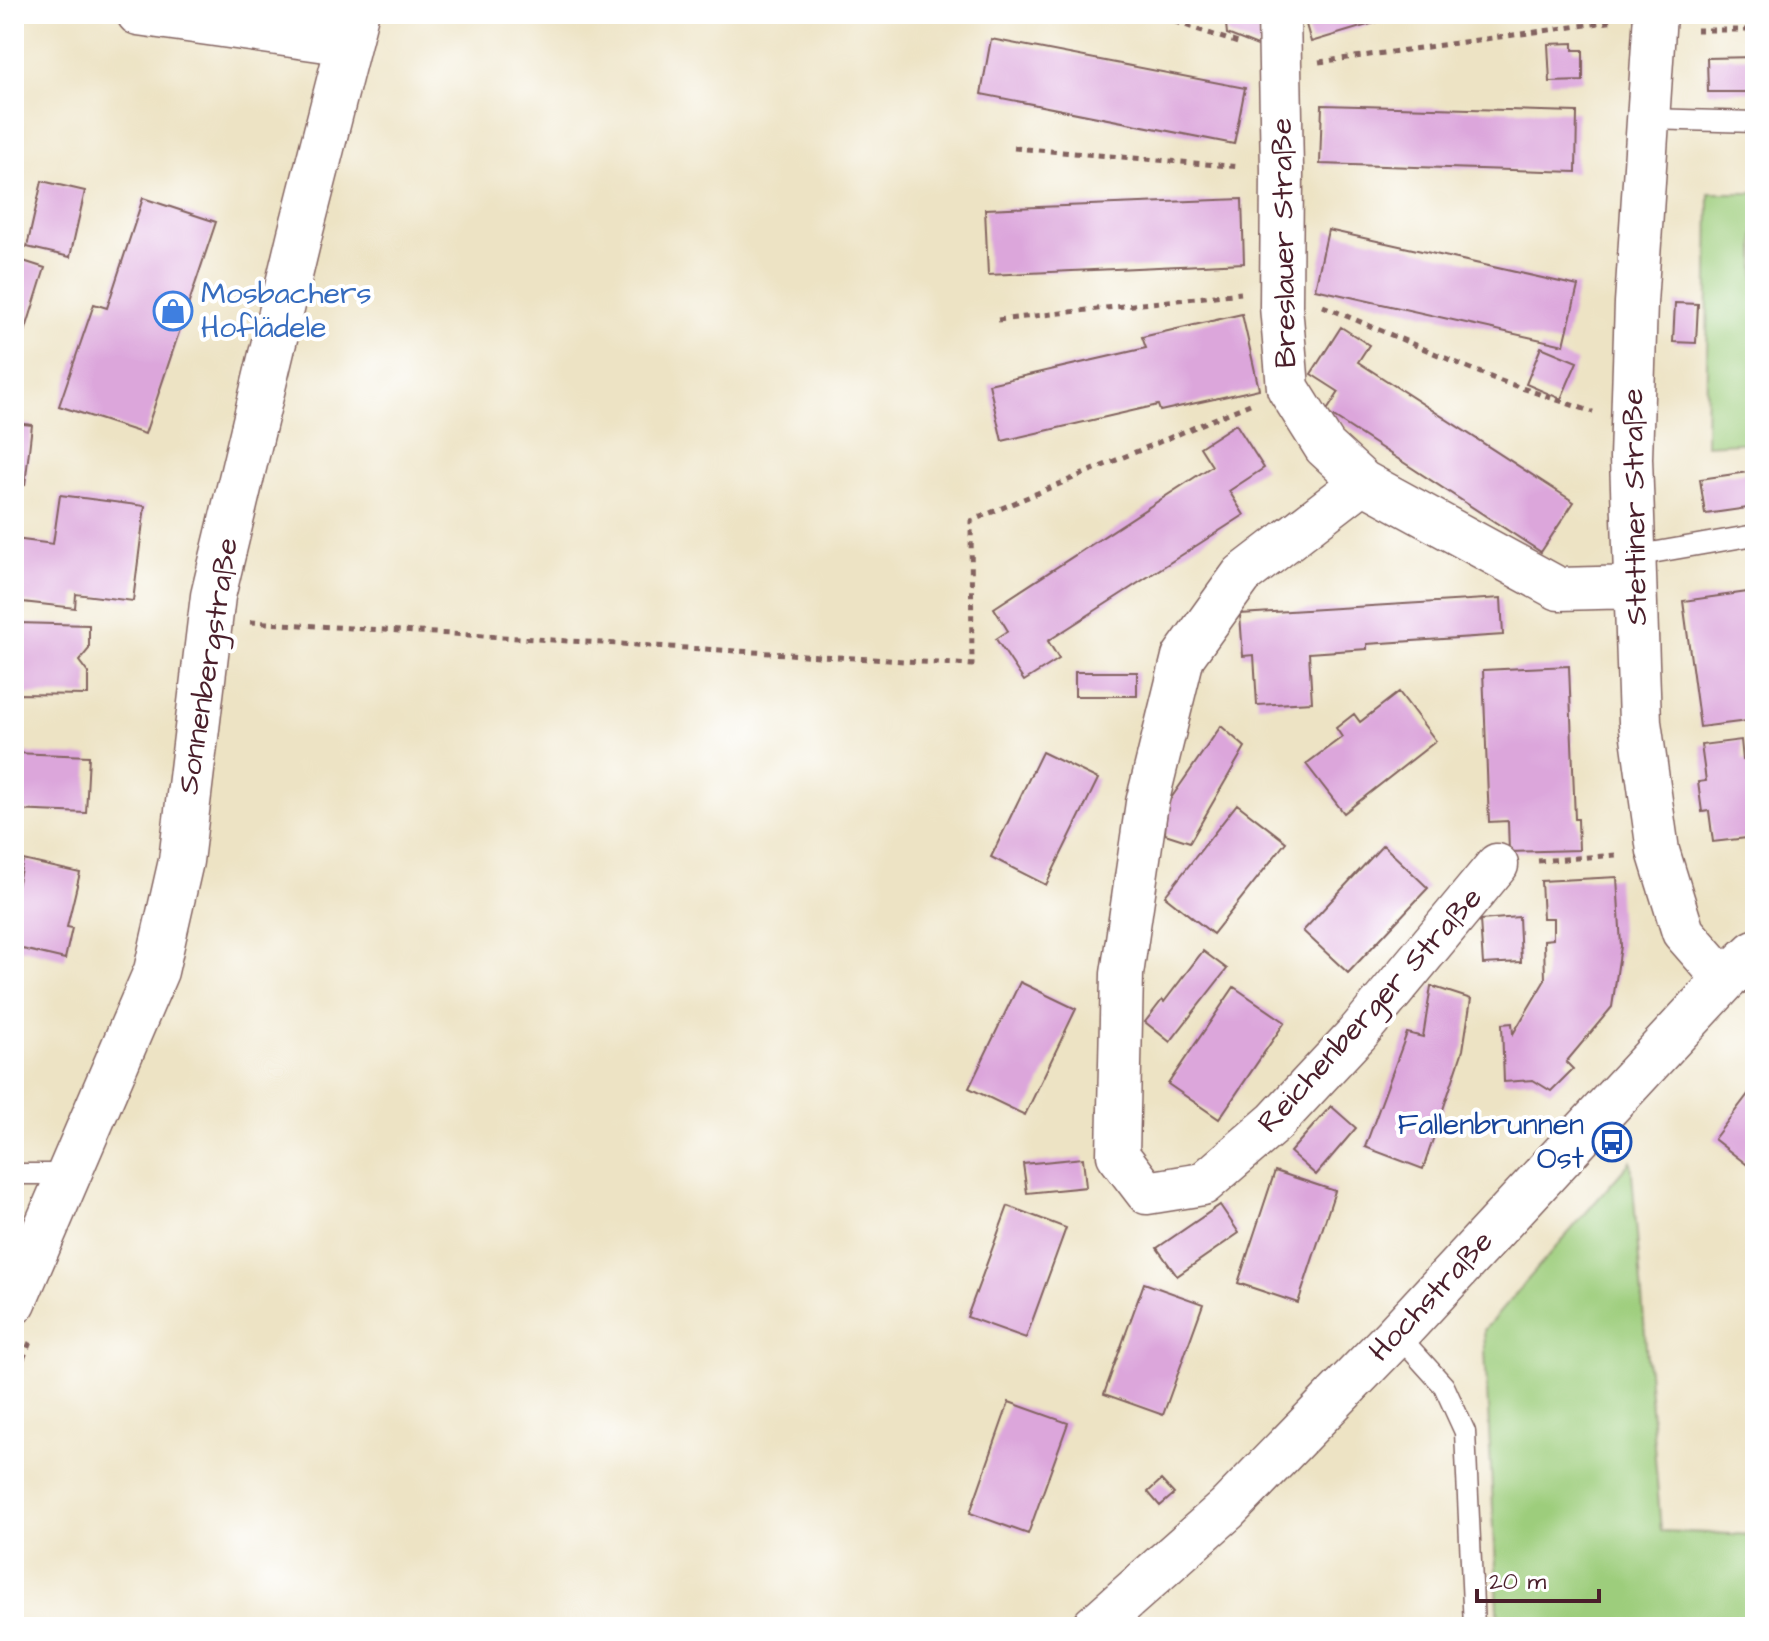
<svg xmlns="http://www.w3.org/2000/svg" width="1769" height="1641" font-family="'Architects Daughter',sans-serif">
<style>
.green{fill:#9dcd7b;stroke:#747653;stroke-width:2}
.building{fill:#dca6db}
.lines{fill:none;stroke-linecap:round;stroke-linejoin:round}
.lane-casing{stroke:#836461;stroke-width:23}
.street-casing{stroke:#836461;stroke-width:45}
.secondary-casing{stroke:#836461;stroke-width:47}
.path{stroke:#836461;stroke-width:5;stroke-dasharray:6 6;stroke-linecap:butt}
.lane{stroke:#fff;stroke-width:20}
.street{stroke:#fff;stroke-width:42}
.secondary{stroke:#fff;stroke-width:44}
.labels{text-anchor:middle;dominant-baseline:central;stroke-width:8;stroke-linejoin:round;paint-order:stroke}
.street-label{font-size:30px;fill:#4a1f2b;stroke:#fff}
.shop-label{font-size:30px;fill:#366cbe;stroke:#fff;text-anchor:start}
.transit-label{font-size:30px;fill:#164399;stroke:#fff;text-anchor:end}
</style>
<rect width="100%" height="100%" fill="#fff"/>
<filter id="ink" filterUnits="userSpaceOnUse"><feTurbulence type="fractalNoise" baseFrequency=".0125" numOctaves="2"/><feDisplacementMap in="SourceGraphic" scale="16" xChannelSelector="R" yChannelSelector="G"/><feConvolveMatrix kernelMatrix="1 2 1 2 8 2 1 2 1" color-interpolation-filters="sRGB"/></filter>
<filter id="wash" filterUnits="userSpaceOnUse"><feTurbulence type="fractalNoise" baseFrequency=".006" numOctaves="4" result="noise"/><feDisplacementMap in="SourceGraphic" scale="32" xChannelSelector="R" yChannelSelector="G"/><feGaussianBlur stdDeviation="1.8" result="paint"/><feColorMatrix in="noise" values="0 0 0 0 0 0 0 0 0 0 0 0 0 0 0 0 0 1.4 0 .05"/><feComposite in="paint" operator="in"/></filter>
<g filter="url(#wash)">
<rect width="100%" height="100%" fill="#ede3c4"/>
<!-- green -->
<path class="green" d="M 1709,193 L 1755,193 L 1755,442 L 1706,445 Z
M 1631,1161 L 1661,1531 L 1755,1535 L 1755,1627 L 1499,1627 L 1484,1330 Z"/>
<g id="blocks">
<!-- building -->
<path class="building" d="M 1225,14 L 1257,14 L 1260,47 L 1227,34 Z
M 1303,14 L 1401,14 L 1401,15 L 1311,42 Z
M 991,39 L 1245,88 L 1234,144 L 981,94 Z
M 1573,43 L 1573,50 L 1583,50 L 1583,81 L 1550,82 L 1548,44 Z
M 1755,57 L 1755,92 L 1708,92 L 1707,58 Z
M 1322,105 L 1577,112 L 1576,172 L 1320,164 Z
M 42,181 L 85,191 L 70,257 L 27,247 Z
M 143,198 L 216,222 L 145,434 L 59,406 L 94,304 L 107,308 Z
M 1242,199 L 1244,263 L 988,275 L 985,209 Z
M 1328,230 L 1578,286 L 1564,345 L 1315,289 Z
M 14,258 L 45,268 L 15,364 L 14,364 Z
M 1675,303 L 1698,304 L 1696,343 L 1673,342 Z
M 1242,314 L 1259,389 L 1160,411 L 1158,405 L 1002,441 L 989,384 L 1146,348 L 1142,337 Z
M 1341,327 L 1369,345 L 1358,362 L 1574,502 L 1541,552 L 1326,412 L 1339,392 L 1311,374 Z
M 1541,347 L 1577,362 L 1561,399 L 1526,384 Z
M 14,423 L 32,425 L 25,485 L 14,483 Z
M 1236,424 L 1264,468 L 1229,491 L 1244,515 L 1048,641 L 1059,659 L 1024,681 L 996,639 L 1008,631 L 994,608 L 1212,466 L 1200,447 Z
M 1755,471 L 1755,507 L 1705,514 L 1700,479 Z
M 60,495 L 145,506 L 133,601 L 76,594 L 75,608 L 14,601 L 14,539 L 53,544 Z
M 1755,591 L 1755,720 L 1700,727 L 1683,601 Z
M 1501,598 L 1503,635 L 1367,644 L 1367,649 L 1309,653 L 1312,702 L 1257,705 L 1254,655 L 1243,656 L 1240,614 Z
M 18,623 L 89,625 L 89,649 L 79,661 L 88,673 L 88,695 L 17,694 L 16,702 L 14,702 L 14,631 L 17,631 Z
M 1569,666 L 1575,819 L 1578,819 L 1579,850 L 1509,852 L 1508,821 L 1489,822 L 1483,670 Z
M 1075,672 L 1137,672 L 1137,696 L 1075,696 Z
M 1399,692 L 1436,741 L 1344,813 L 1306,764 L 1342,737 L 1336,728 L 1354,714 L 1360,722 Z
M 1221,726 L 1245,747 L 1190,842 L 1165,834 L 1167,804 Z
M 1741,740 L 1743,760 L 1755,758 L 1755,837 L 1713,842 L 1709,811 L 1702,812 L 1698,782 L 1706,781 L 1701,745 Z
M 1042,752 L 1098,779 L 1046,885 L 991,857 Z
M 14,753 L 89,756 L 86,813 L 14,810 Z
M 1237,804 L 1286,842 L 1213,934 L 1165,896 Z
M 1383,845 L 1428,888 L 1348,973 L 1303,931 Z
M 23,860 L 80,873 L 67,927 L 72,928 L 65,959 L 14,947 L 14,899 Z
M 1617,877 L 1621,946 L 1612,1007 L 1566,1062 L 1573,1069 L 1551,1091 L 1533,1080 L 1504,1082 L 1502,1024 L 1512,1023 L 1513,1034 L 1545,980 L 1544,940 L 1553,939 L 1553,918 L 1543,918 L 1541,881 Z
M 1519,917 L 1521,962 L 1483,964 L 1480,920 Z
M 1203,951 L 1227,969 L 1170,1042 L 1145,1022 L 1162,1000 L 1164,1002 Z
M 1020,982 L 1076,1009 L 1025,1115 L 969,1088 Z
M 1431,986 L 1471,999 L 1463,1050 L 1423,1169 L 1365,1147 L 1407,1033 L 1423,1037 Z
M 1234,987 L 1285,1022 L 1219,1119 L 1168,1084 Z
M 1755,1085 L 1755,1171 L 1714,1139 Z
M 1331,1106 L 1356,1128 L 1316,1175 L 1290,1152 Z
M 1083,1158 L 1086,1187 L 1027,1193 L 1023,1164 Z
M 1275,1171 L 1335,1191 L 1298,1303 L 1238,1283 Z
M 1220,1205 L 1239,1233 L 1177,1276 L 1157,1248 Z
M 1008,1206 L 1066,1228 L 1026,1338 L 967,1317 Z
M 1144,1283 L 1203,1304 L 1163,1415 L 1104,1394 Z
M 1009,1402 L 1068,1423 L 1028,1534 L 970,1513 Z
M 1161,1480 L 1174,1494 L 1160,1506 L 1148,1492 Z"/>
</g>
</g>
<g filter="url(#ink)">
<use href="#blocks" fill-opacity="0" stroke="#836461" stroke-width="2"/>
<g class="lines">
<!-- lane casing -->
<g class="lane-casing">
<path id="lane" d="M 1648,119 L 1755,122
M 1634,556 L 1755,535
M 14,1174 L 69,1174
M 1397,1334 L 1444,1386 L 1465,1432 L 1474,1627"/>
</g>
<!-- street casing -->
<g class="street-casing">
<path id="street" d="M 138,14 L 348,44
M 1279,14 L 1282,170 L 1281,306 L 1288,388 L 1325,447 L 1363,482 L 1559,589 L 1635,587
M 1655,14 L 1636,303 L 1631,458 L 1640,722 L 1658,851 L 1683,932 L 1725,980
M 1363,482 L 1242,575 L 1183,657 L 1147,803 L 1122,974 L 1118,1155 L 1147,1193 L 1203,1184 L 1275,1122 L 1357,1034 L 1497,865"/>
</g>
<!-- secondary casing -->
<g class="secondary-casing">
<path id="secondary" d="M 14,1302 L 156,971 L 181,861 L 213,596 L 299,238 L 356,14
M 1094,1627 L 1227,1509 L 1397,1334 L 1725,980 L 1755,952"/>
</g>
<!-- path -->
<path class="path" d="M 1152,14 L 1238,43
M 1696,30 L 1755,30
M 1319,62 L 1615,21
M 1014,148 L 1240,167
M 1323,306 L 1495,379 L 1593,412
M 998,320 L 1241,293
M 250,622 L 972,665 L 971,521 L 1250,404
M 1538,861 L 1616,855
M 14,1381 L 30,1342"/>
<!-- lane -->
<use href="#lane" class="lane"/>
<!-- street -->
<use href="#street" class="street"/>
<!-- secondary -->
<use href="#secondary" class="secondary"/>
</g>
</g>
<!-- icons -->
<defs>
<g id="shop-ring" transform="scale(2)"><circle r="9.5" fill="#fff" stroke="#3f7fe0" stroke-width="1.5"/><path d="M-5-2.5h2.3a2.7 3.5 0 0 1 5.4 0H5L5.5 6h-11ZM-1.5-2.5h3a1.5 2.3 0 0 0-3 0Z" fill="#3f7fe0"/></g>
<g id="bus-ring" transform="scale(2)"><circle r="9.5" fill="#fff" stroke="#1a4fb4" stroke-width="1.5"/><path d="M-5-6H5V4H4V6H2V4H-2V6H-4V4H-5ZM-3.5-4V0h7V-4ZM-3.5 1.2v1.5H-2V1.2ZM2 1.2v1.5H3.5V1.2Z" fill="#1a4fb4"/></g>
</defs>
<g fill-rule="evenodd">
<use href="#shop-ring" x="173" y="311"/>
<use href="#bus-ring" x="1612" y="1142"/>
</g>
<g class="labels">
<!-- street labels -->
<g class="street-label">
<text transform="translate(1284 243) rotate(-91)">Breslauer Straße</text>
<text transform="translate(1635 507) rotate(-91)">Stettiner Straße</text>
<text transform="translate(208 666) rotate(-81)">Sonnenbergstraße</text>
<text transform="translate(1370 1010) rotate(-48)">Reichenberger Straße</text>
<text transform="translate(1431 1296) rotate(-47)">Hochstraße</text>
</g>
<!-- shop labels -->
<g class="shop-label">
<text x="201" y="294">Mosbachers<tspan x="201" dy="34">Hoflädele</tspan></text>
</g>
<!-- transit labels -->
<g class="transit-label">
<text x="1584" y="1125">Fallenbrunnen<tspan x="1584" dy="34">Ost</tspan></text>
</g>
</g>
<!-- margin -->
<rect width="1769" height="1641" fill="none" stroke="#fff" stroke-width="48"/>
<!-- scale -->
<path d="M1477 1589v12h122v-12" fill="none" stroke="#4a1f2b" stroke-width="4"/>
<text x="1489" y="1589" font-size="24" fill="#4a1f2b" stroke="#ffffff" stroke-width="6" paint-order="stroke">20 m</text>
</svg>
